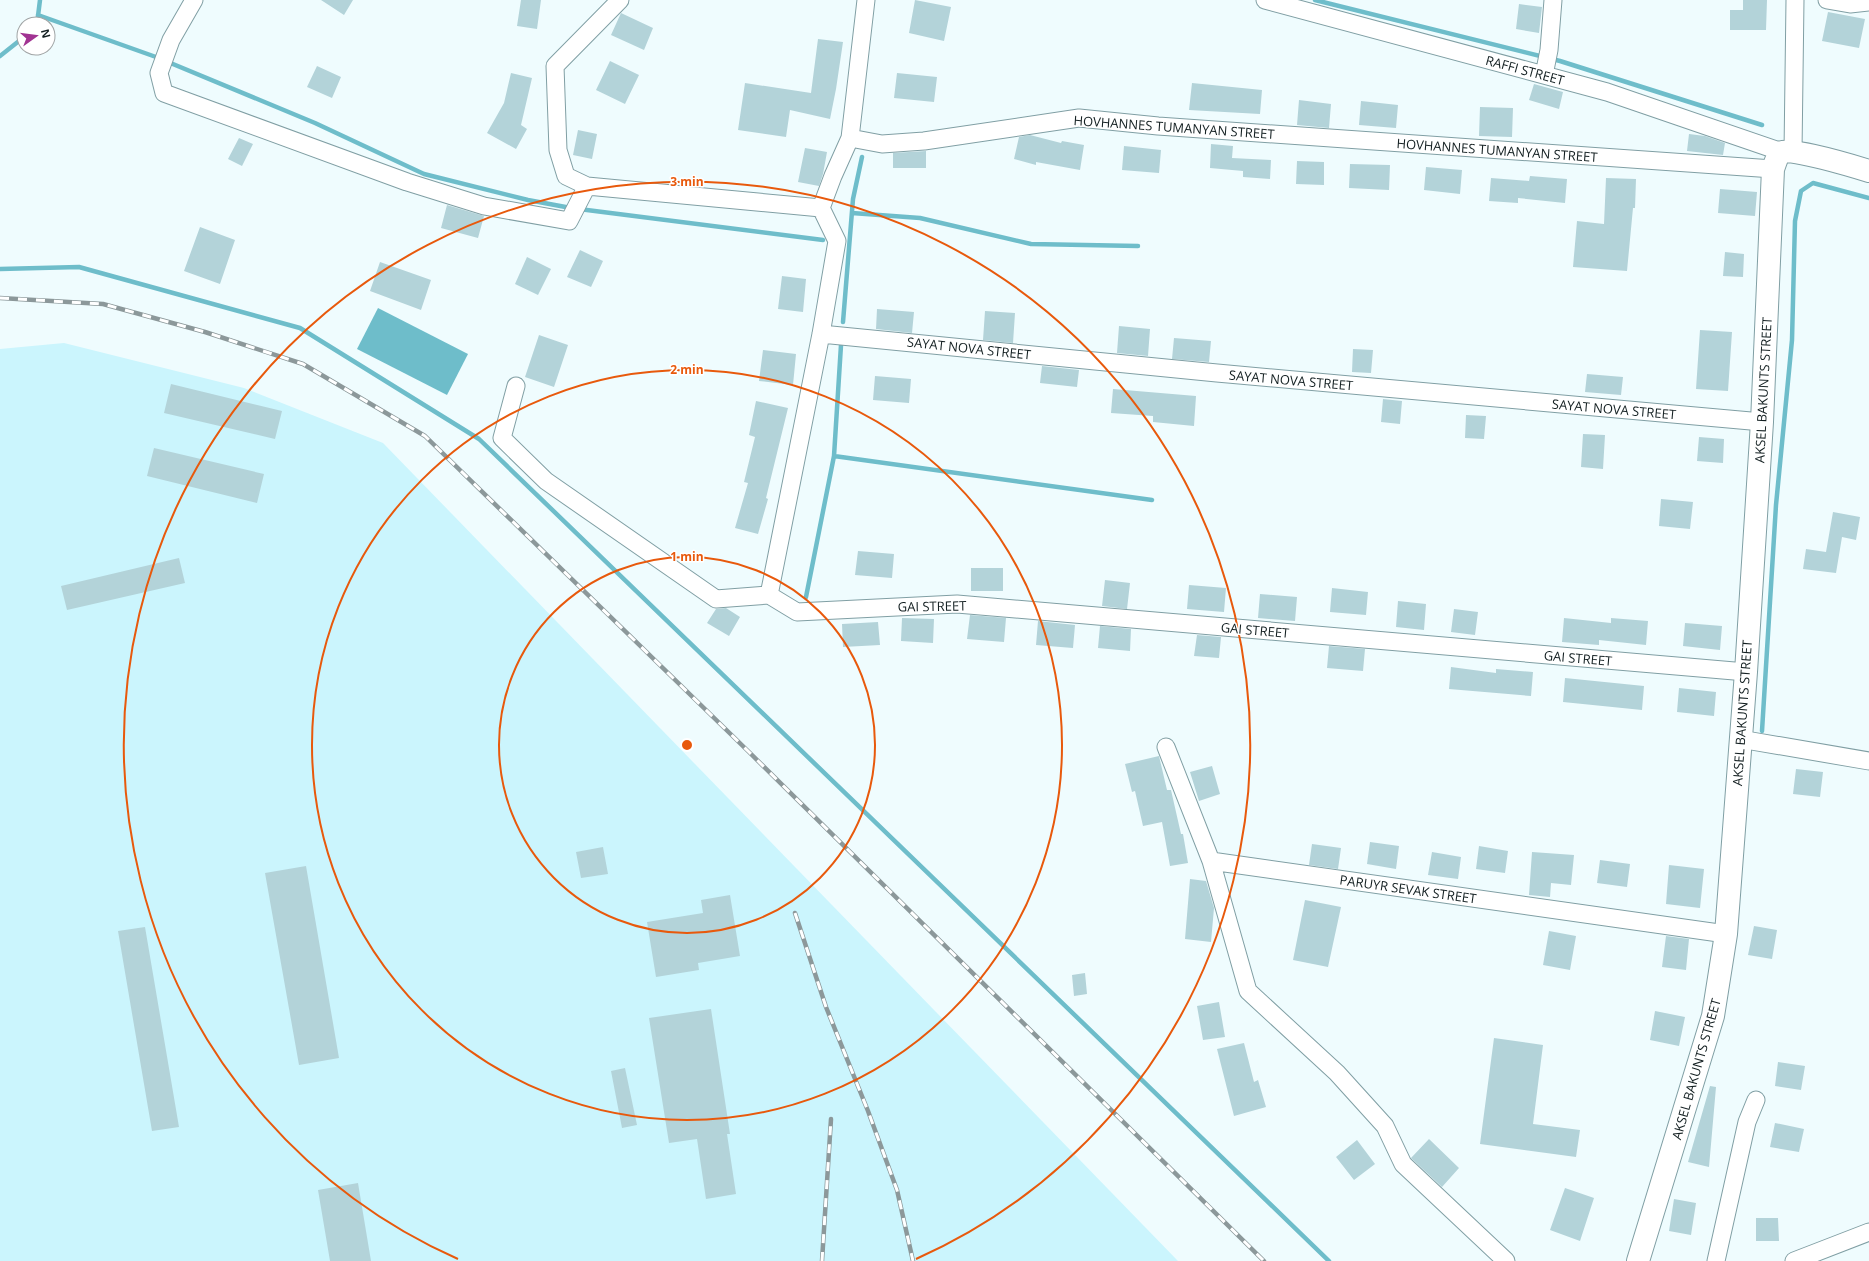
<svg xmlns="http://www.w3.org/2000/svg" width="1869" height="1261" font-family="'Open Sans',sans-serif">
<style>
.built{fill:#cbf5fd}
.water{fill:#6ebdca}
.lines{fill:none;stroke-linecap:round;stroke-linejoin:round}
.stream{stroke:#6ebdca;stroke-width:4.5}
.building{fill:#b3d3d9}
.street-casing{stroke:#809fa4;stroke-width:19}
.secondary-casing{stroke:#809fa4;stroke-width:24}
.street{stroke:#fff;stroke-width:17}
.secondary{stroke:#fff;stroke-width:22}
.rail-casing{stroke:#8c989a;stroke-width:4.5}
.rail{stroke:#fff;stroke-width:3;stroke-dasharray:9;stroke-linecap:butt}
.ring{fill:none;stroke:#e8590c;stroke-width:2}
.labels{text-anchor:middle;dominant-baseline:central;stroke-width:3;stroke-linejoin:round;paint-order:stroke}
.street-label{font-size:13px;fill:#131f21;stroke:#fff}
.centre{fill:#e8590c;stroke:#fff;stroke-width:2}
.ring-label{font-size:12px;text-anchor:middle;font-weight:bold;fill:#e8590c;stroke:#fff;stroke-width:3;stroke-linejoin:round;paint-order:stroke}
</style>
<rect width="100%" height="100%" fill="#effcfe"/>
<!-- built -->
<path class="built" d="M 64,343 L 244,388 L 383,443 L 1178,1261 L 0,1261 L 0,349 Z"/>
<!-- water -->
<path class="water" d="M 378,308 L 468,354 L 447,395 L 357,349 Z"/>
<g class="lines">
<!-- stream -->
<path class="stream" d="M 1315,0 L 1560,61 L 1762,125
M 38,15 L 156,57 L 315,123 L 424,174 L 528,200 L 571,208
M 37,24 L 40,0
M 0,56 L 24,37
M 579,209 L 823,240
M 852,213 L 920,218 L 1031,244 L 1138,246
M 0,269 L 79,267 L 300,328 L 479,439 L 1329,1261
M 843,322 L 853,199 L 862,157
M 834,456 L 1152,500
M 806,597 L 834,456 L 841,345
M 1762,731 L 1776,505 L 1792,340 L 1795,221 L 1801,191 L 1813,183 L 1869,198"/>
</g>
<!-- building -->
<path class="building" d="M 321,0 L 353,0 L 344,15 Z
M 521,0 L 541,0 L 537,29 L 517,26 Z
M 915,0 L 951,7 L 944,41 L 909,33 Z
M 1743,0 L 1767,0 L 1766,30 L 1730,30 L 1730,10 L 1743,10 Z
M 1519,4 L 1542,7 L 1539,33 L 1516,29 Z
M 1828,12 L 1865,19 L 1859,48 L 1822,41 Z
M 621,13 L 653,28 L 644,50 L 611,35 Z
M 818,39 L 843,42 L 836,89 L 830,119 L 790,110 L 786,137 L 738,130 L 745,83 L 811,93 Z
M 610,61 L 639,75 L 625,104 L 596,90 Z
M 317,66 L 341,77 L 332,98 L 307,87 Z
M 511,73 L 532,78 L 521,125 L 527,129 L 516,149 L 487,133 L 504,103 Z
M 897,73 L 937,77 L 934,102 L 894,98 Z
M 1192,83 L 1262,90 L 1260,114 L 1189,110 Z
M 1534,84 L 1563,92 L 1559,109 L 1529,100 Z
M 1299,100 L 1331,104 L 1329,128 L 1297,125 Z
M 1361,101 L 1398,105 L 1396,128 L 1359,125 Z
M 1480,107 L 1513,108 L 1512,137 L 1479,136 Z
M 578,130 L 597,134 L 592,159 L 573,155 Z
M 1689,134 L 1705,136 L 1725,143 L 1723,155 L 1687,151 Z
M 1030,135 L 1061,143 L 1062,141 L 1084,145 L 1080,170 L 1036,162 L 1036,165 L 1014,159 L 1019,137 Z
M 239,138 L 253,144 L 242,166 L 228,159 Z
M 1211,144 L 1233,146 L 1232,158 L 1271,160 L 1270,179 L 1243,177 L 1243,171 L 1210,168 Z
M 1124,146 L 1161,150 L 1159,173 L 1122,170 Z
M 805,148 L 827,152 L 823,174 L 819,186 L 798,182 Z
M 926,151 L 926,168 L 893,168 L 893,153 Z
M 1297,161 L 1324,162 L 1324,185 L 1296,184 Z
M 1350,164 L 1390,165 L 1389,190 L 1349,188 Z
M 1426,167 L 1462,170 L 1460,194 L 1424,190 Z
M 1530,176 L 1567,179 L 1565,203 L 1518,198 L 1518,203 L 1489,201 L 1491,178 L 1529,181 Z
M 1606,178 L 1636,179 L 1635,208 L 1633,208 L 1627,271 L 1573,267 L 1577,221 L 1604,224 Z
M 1720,189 L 1757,192 L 1755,216 L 1718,213 Z
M 447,205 L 484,216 L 478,238 L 441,228 Z
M 200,227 L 235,240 L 220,284 L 184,271 Z
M 580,250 L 603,261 L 591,287 L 567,277 Z
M 1725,252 L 1744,254 L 1743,277 L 1723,276 Z
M 527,257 L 551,269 L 538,295 L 515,284 Z
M 380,262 L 431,280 L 421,310 L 370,291 Z
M 782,276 L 806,279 L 803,312 L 778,309 Z
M 877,309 L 914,312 L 912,333 L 876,329 Z
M 985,311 L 1015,313 L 1013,343 L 983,340 Z
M 1119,326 L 1150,329 L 1148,356 L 1117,353 Z
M 1700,330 L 1732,332 L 1728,391 L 1696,389 Z
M 539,335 L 568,345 L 554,387 L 525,377 Z
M 1174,338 L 1211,341 L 1209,362 L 1172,359 Z
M 1353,349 L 1373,350 L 1371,373 L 1352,372 Z
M 763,350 L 796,354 L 793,385 L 759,381 Z
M 1042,366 L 1079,370 L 1077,387 L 1040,383 Z
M 1587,374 L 1623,377 L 1621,395 L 1585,392 Z
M 875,376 L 911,379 L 909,403 L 873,400 Z
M 171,384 L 282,411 L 275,439 L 164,413 Z
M 1113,389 L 1196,396 L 1194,426 L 1153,422 L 1153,416 L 1111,413 Z
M 1383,399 L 1402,401 L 1400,424 L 1381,422 Z
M 756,401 L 788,408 L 766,498 L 768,499 L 758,534 L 735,528 L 748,483 L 744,482 L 755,437 L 749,435 Z
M 1466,415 L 1486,416 L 1484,439 L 1465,438 Z
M 1583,434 L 1605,435 L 1603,469 L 1581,467 Z
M 1699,437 L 1724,439 L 1723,463 L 1697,461 Z
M 154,448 L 264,474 L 257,503 L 147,476 Z
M 1661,499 L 1693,502 L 1690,529 L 1659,526 Z
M 1833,512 L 1860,517 L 1856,540 L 1842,537 L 1836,573 L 1803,569 L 1806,549 L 1826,552 Z
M 858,551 L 894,554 L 892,578 L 855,575 Z
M 179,558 L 185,583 L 67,610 L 61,586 Z
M 971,568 L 1003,568 L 1003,591 L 971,591 Z
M 1105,580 L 1130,583 L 1127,609 L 1102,606 Z
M 1189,585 L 1226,588 L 1224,612 L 1187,609 Z
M 1332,588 L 1368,592 L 1366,615 L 1330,612 Z
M 1260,594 L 1297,597 L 1295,621 L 1258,618 Z
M 1398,601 L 1426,604 L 1424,630 L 1396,627 Z
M 726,608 L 740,617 L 729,636 L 707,623 L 716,609 Z
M 1454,609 L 1478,612 L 1475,635 L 1451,632 Z
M 970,615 L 1006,618 L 1004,642 L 967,639 Z
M 902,618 L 934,619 L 933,643 L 901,641 Z
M 1564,618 L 1611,623 L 1611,618 L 1648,621 L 1646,645 L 1599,640 L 1599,645 L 1562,642 Z
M 1038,621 L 1075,625 L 1073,648 L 1036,645 Z
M 878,622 L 880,645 L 843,647 L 842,624 Z
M 1685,623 L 1722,626 L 1720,650 L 1683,646 Z
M 1100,626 L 1131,629 L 1130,651 L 1098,648 Z
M 1197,635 L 1221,637 L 1219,658 L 1194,656 Z
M 1329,646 L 1365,649 L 1363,671 L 1327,668 Z
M 1451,667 L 1496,673 L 1496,669 L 1533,672 L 1531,696 L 1449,689 Z
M 1565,678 L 1644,686 L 1642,710 L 1563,702 Z
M 1679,688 L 1716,692 L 1714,716 L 1677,712 Z
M 1159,756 L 1167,790 L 1171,790 L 1181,834 L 1183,834 L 1188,863 L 1170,866 L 1162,822 L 1143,826 L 1135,791 L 1132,792 L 1125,764 Z
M 1212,766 L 1220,794 L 1199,801 L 1190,772 Z
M 1796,769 L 1823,772 L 1820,797 L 1793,794 Z
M 1370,842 L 1399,846 L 1396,869 L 1367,864 Z
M 1312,844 L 1341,848 L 1338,869 L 1309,865 Z
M 1479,846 L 1508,851 L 1505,873 L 1476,869 Z
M 603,847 L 608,874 L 581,878 L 576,852 Z
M 1432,852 L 1461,857 L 1458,879 L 1428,875 Z
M 1532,852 L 1574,855 L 1571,885 L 1551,883 L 1550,897 L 1529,895 Z
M 1600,860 L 1630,864 L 1627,887 L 1597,883 Z
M 1669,865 L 1704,869 L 1700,908 L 1666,904 Z
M 306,866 L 339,1058 L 299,1065 L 265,873 Z
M 1190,879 L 1206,881 L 1214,908 L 1211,942 L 1185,939 Z
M 730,895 L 740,956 L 698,963 L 699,970 L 656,977 L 647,922 L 703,913 L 701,900 Z
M 1305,900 L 1341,907 L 1328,967 L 1293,960 Z
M 1754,926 L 1777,930 L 1772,959 L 1748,955 Z
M 145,927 L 179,1127 L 152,1131 L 118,931 Z
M 1549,931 L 1576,936 L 1570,970 L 1543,965 Z
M 1666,936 L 1689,939 L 1686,970 L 1662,967 Z
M 1085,973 L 1087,994 L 1074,996 L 1072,975 Z
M 1219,1002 L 1225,1037 L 1203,1040 L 1197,1006 Z
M 711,1009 L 730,1134 L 727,1134 L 736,1194 L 706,1199 L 697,1139 L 669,1143 L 649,1018 Z
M 1655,1011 L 1685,1017 L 1679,1046 L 1650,1040 Z
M 1494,1038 L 1543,1045 L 1533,1124 L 1580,1130 L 1576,1157 L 1480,1144 Z
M 1244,1043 L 1254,1082 L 1258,1080 L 1266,1107 L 1234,1116 L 1217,1049 Z
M 1778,1062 L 1805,1066 L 1801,1090 L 1775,1086 Z
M 625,1068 L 637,1125 L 622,1128 L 611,1071 Z
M 1710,1086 L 1716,1087 L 1709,1167 L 1688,1162 Z
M 1775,1123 L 1804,1129 L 1799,1152 L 1770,1147 Z
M 1429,1139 L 1459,1168 L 1442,1187 L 1411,1158 Z
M 1357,1140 L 1375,1164 L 1354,1180 L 1336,1157 Z
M 358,1183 L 371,1261 L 330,1261 L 318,1190 Z
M 1565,1188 L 1594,1198 L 1580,1241 L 1550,1230 Z
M 1674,1199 L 1696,1203 L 1691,1235 L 1669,1231 Z
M 1756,1218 L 1778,1218 L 1779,1241 L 1756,1241 Z"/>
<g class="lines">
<!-- street casing -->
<g class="street-casing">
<path id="street" d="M 194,0 L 171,40 L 159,73 L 164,93 L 407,182 L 484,206 L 569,221 L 587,186
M 620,0 L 555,66 L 558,150 L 566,176 L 587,186 L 821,208
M 1265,0 L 1607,92 L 1782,152
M 1827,0 L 1850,4 L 1869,2
M 1544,75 L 1549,50 L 1553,0
M 850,138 L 866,0
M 1793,152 L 1795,0
M 821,208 L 833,176 L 850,138 L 882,144 L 924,141 L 1079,118 L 1158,126 L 1773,169
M 821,334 L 1217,373 L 1762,422
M 516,386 L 502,438 L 546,481 L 716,599 L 769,595
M 769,595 L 797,612 L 957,604 L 1746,672
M 769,595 L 821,334 L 837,241 L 821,208
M 1740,739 L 1869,761
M 1166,747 L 1211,861 L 1726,934
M 1211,861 L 1248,991 L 1337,1073 L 1385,1126 L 1403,1164 L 1506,1261
M 1716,1261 L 1747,1122 L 1756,1100
M 1794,1261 L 1869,1232"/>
</g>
<!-- secondary casing -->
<g class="secondary-casing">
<path id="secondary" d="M 1638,1261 L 1713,1016 L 1726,934 L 1746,672 L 1762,422 L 1773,169 C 1775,164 1777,155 1782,152 C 1790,147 1856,167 1869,171"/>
</g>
<!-- street -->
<use href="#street" class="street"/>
<!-- secondary -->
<use href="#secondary" class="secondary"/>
<!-- rail casing -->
<g class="rail-casing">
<path id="rail" d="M 0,298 L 103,304 L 205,332 L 303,364 L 425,436 L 749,752 L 1264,1261
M 795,913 L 826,1007 L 868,1111 L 897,1190 L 913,1261
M 822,1261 L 831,1119"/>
</g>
<!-- rail -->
<use href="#rail" class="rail"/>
</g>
<!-- distance rings -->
<g class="ring">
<circle cx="687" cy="745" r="188"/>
<circle cx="687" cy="745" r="375"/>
<path d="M458 1259A563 563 0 1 1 916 1259"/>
</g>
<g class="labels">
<!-- street labels -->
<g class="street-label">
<text transform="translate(1525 70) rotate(15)">RAFFI STREET</text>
<text transform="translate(1174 127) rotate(4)">HOVHANNES TUMANYAN STREET</text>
<text transform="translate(1497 150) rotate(4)">HOVHANNES TUMANYAN STREET</text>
<text transform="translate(969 348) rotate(6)">SAYAT NOVA STREET</text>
<text transform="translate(1291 380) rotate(5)">SAYAT NOVA STREET</text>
<text transform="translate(1763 390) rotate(-87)">AKSEL BAKUNTS STREET</text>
<text transform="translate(1614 409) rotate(5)">SAYAT NOVA STREET</text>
<text transform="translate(932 606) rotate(-1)">GAI STREET</text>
<text transform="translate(1255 630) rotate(5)">GAI STREET</text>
<text transform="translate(1578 658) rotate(5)">GAI STREET</text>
<text transform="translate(1742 713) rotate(-86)">AKSEL BAKUNTS STREET</text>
<text transform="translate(1408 889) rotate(8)">PARUYR SEVAK STREET</text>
<text transform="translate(1696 1069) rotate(-74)">AKSEL BAKUNTS STREET</text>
</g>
</g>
<circle cx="687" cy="745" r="6" class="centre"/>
<g class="ring-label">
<text x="687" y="186">3 min</text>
<text x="687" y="374">2 min</text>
<text x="687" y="561">1 min</text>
</g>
<!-- north arrow -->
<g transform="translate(36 36) rotate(76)"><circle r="19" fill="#ffffff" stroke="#a1a5a6"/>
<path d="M0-3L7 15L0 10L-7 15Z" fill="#a13392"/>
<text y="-6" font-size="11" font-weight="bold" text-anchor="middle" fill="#131f21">N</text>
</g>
</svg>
